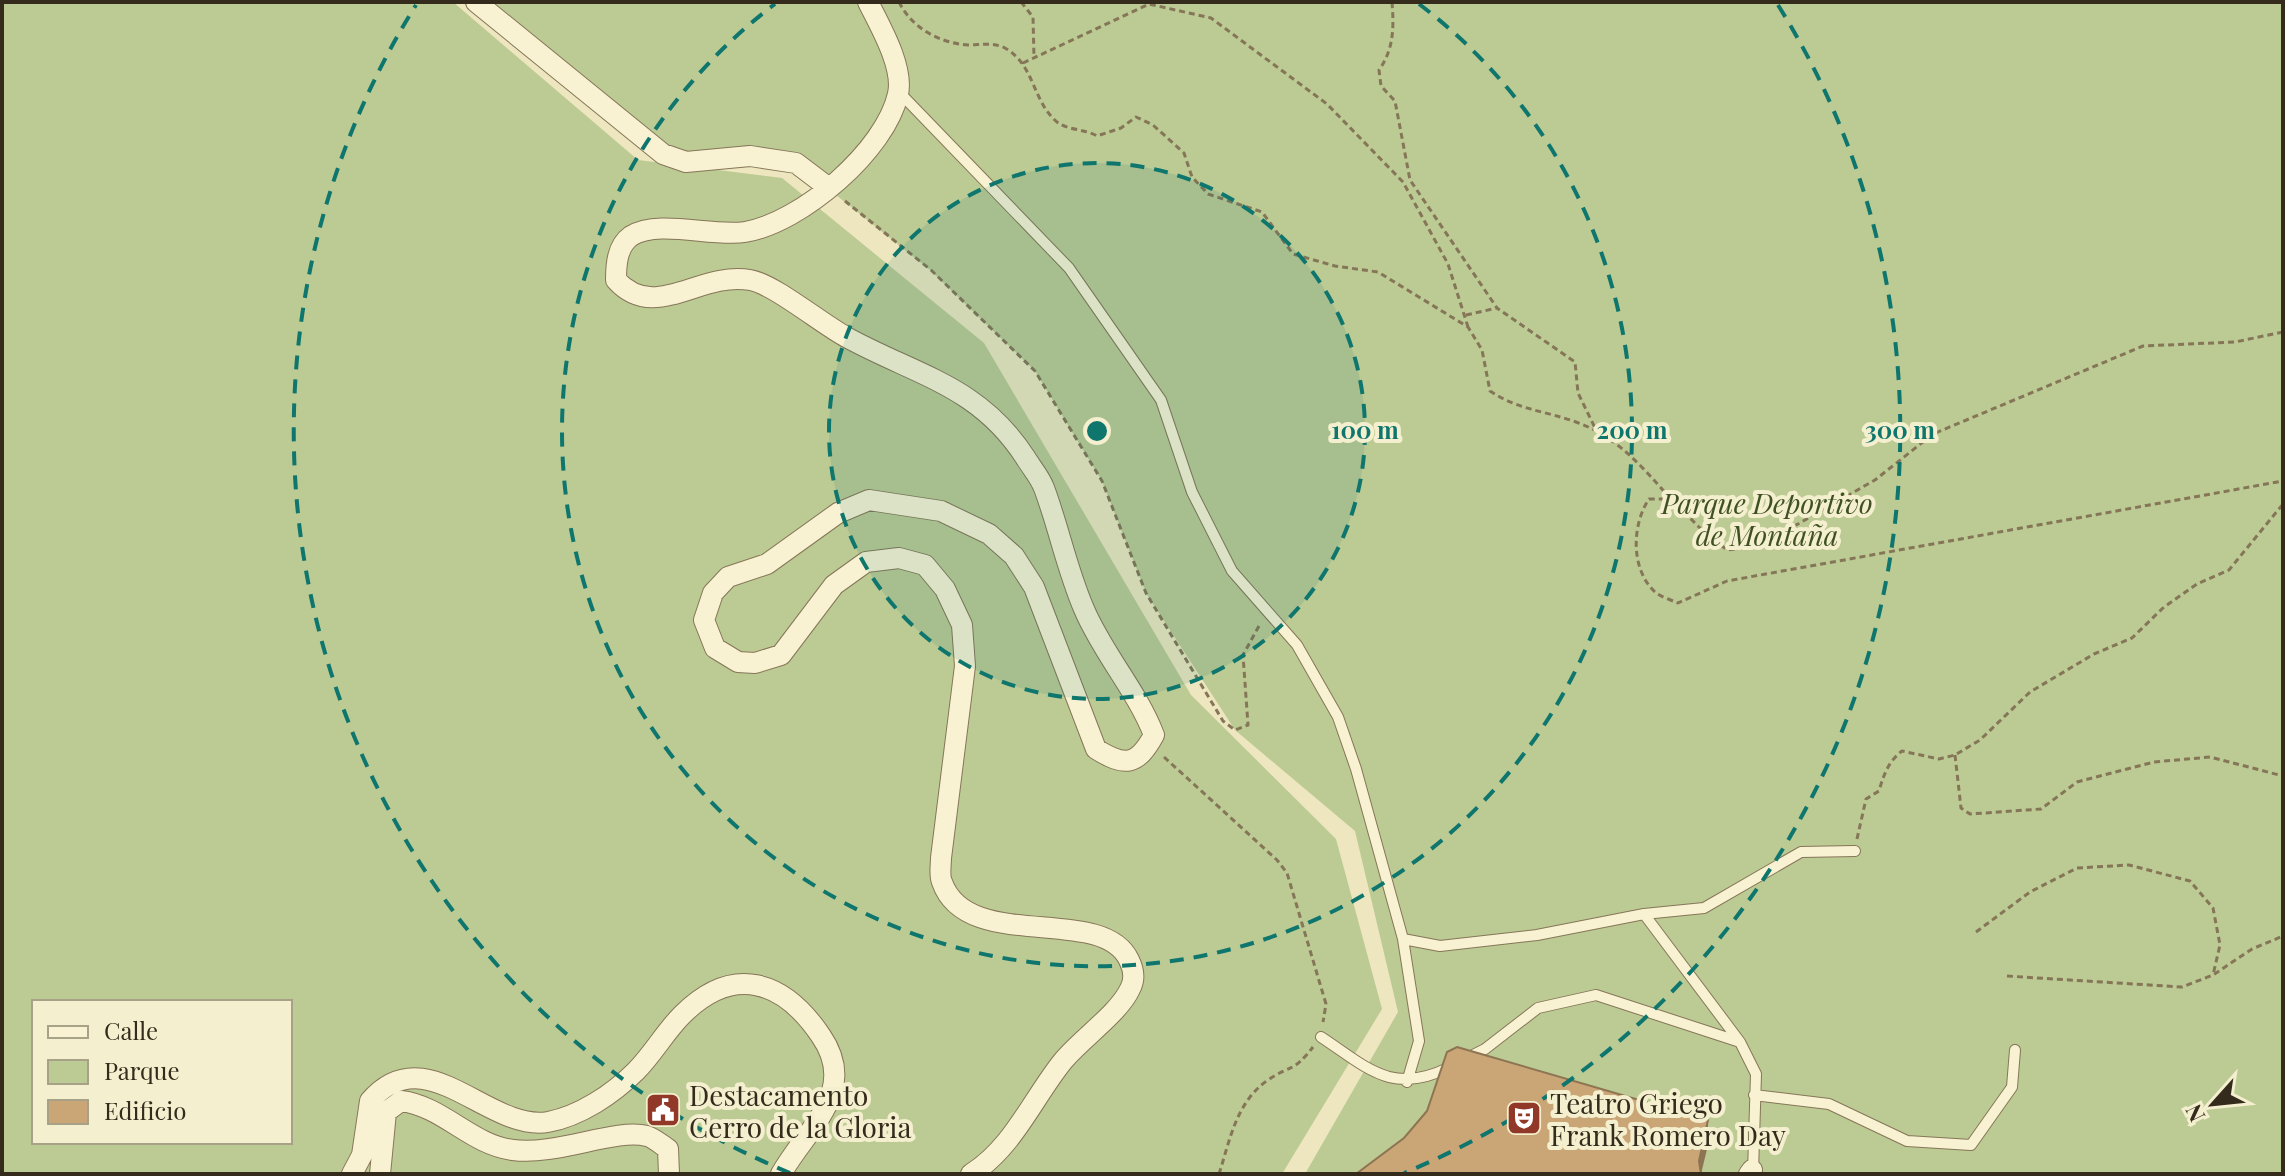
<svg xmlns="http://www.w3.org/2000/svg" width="2285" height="1176" font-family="'Playfair Display',serif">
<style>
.green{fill:#bcca94;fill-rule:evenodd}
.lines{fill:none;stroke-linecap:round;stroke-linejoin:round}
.lane-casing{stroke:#857658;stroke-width:12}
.street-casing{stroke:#857658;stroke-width:22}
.path{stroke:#857658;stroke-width:3;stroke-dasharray:6 4;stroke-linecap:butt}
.lane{stroke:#f8f2d2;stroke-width:10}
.street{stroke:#f8f2d2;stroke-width:20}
.shaded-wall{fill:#8d7453}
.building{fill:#caa576;stroke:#8d7453;stroke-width:2}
.ring{fill:none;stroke:#0f766e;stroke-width:4;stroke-dasharray:14 10}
.labels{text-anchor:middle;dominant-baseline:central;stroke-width:8;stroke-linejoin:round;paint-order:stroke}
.park-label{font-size:28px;font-style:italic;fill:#3f5123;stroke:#f4efce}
.poi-label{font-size:28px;fill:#342b1c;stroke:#f4efce;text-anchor:start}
.centre{fill:#0f766e;stroke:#f4efce;stroke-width:4}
.ring-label{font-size:24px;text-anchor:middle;font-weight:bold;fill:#0f766e;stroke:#f4efce;stroke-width:8;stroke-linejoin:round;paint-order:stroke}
</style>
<rect width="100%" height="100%" fill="#ede6bf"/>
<!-- green -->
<path class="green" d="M 2,2 L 453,2 L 638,160 L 782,178 L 984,343 L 1191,695 L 1336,839 L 1382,1009 L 1282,1174 L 2,1174 ZM 34,1002 L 290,1002 L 290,1142 L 34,1142 Z
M 475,2 L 2283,2 L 2283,1174 L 1305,1174 L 1398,1012 L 1355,831 L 1235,730 L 1146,593 L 1102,481 L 1035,371 L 930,270 L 796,163 L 663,154 Z"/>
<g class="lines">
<!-- lane casing -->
<g class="lane-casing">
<path id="lane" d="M 899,92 L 1069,268 L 1161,400 L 1192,492 L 1232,571 L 1297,645 L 1338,717 L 1356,769 L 1403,939 L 1440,946 L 1537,935 L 1644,914 L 1704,908 L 1801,852 L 1855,851
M 1644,914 L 1740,1042 L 1756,1074 L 1753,1172
M 1403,939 L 1419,1041 L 1407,1082
M 1321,1037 C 1368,1068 1392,1096 1450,1067
M 1467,1058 L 1485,1049 L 1538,1008 L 1596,995 L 1740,1042
M 1754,1095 L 1829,1104 L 1907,1141 L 1971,1145 L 2012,1087 L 2015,1050"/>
</g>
<!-- street casing -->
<g class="street-casing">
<path id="street" d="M 476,2 L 663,154 L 686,162 L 750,156 L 796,163 L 829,188
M 868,2 C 880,26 904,67 898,94 C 886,150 801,223 745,232 C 711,237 659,219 631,236 C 617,246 616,265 616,280 C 655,323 699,271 750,280 C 774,284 823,325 848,338 C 918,376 979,386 1025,457 C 1031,467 1040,477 1044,488 C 1059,528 1067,570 1084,609 C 1103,654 1136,689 1154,735 C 1137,766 1125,767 1096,749 L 1034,587 L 1014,556 L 989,534 L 941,511 L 869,500 L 838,513 L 767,564 L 728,577 L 713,593 L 704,620 L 715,648 L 738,662 L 755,663 L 781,655 L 834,585 L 866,562 L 899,558 L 925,565 L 945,589 L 962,625 L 965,666 L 941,858 C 941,865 939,876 942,882 C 967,954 1102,903 1129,960 C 1134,970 1135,980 1130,989 C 1119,1013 1081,1039 1063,1061 C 1033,1098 1013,1148 971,1174
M 401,1101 C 443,1106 471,1145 513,1150 C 556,1156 615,1128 647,1136 C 654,1138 662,1145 668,1149 L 669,1174
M 352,1174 L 362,1155 L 370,1101 C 426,1036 488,1132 548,1122 C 580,1116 613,1094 636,1071 C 653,1054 665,1032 682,1015 C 734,963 784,981 821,1036 C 859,1091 807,1128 781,1174
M 380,1174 L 386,1112 L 401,1101
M 1749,1174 L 1752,1170"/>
</g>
<!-- path -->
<path class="path" d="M 899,2 C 912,28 939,43 968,45 C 981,45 993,42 1005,48 C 1035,65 1032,101 1057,122 C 1067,130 1085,129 1097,136 L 1121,128 L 1136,117 L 1153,125 L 1184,153 L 1192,177 L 1208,194 L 1262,212 L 1293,254 L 1335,266 L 1378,272 L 1468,327 L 1482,350 L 1490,391 C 1518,410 1546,411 1576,422 C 1618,437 1642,467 1671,499
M 1021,2 L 1033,17 L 1034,58
M 1392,2 C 1394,27 1394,49 1379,70 L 1381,86 L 1395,101 L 1410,180 L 1497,308 L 1575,362 L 1578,393 L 1597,432
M 1023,63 L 1149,4 L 1211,18 L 1327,104 L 1403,182 L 1448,264 L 1468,327
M 845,201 L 931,270 L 1035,371 L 1102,481 L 1146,593 L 1223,721 L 1235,730 L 1248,725 L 1243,655 L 1260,624
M 1466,315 L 1497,308
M 2283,332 L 2235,342 L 2143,346 L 1933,434 L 1875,480 L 1798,524 L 1749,547 L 1728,550 L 1713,541 L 1671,499 L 1649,499 C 1632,524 1630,569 1655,592 C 1661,597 1671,600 1678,603 L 1727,581 L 2283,481
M 1955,755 L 1961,808 L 1970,814 L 2041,809 L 2077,782 L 2154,762 L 2210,757 L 2283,776
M 1164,757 L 1277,860 L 1287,873 L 1326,1004 L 1323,1022
M 1857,839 L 1866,799 L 1879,791 C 1884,774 1888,762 1902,751 L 1939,759 L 1955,755 L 1980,740 L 2030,692 L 2094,654 L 2132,638 L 2164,607 L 2197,584 L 2229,570 L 2283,504
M 1976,932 L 2030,892 L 2077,868 L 2129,865 L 2190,881 L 2213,908 L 2220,945 L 2213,975
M 2007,976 L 2182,987 L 2213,975 L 2252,949 L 2283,936
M 1219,1174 C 1230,1140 1236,1102 1268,1080 C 1291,1064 1292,1074 1313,1047"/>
<!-- lane -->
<use href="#lane" class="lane"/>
<!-- street -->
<use href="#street" class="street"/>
</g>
<!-- shaded-wall -->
<path class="shaded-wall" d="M 1708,1120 L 1708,1145 L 1701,1174 L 1699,1161 Z"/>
<!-- building -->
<path class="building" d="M 1457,1047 L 1708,1120 L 1699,1161 L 1701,1174 L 1356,1174 L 1404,1138 L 1427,1111 L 1447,1052 Z"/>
<!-- distance rings -->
<circle cx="1097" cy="431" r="268" fill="#0f766e" fill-opacity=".12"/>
<g class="ring">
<circle cx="1097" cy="431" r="268"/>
<path d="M1419 4A535 535 0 1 1 775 4"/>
<path d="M790 1173A803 803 0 0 1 416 5M1778 5A803 803 0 0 1 1404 1173"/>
</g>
<!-- icons -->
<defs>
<g id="civic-square" transform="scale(1.8)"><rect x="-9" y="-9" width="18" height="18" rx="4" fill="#923829" stroke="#f4efce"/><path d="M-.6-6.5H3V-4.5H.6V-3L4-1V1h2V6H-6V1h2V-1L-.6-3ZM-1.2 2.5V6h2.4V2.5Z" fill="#fff"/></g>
<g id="theatre-square" transform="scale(1.8)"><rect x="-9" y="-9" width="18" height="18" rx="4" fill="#923829" stroke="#f4efce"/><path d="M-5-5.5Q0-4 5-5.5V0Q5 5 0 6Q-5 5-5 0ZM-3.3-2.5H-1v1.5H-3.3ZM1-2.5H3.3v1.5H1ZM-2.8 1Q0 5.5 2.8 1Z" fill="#fff"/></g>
</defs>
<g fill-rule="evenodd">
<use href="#civic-square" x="663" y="1110"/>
<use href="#theatre-square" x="1524" y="1118"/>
</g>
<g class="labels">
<!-- park labels -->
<g class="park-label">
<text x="1767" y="502">Parque Deportivo<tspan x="1767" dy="32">de Montaña</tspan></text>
</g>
<!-- poi labels -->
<g class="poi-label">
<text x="689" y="1094">Destacamento<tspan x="689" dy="32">Cerro de la Gloria</tspan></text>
<text x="1550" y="1102">Teatro Griego<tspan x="1550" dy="32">Frank Romero Day</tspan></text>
</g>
</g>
<circle cx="1097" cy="431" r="12" class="centre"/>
<g class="ring-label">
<text x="1365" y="439">100 m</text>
<text x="1632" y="439">200 m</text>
<text x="1900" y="439">300 m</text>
</g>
<!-- border -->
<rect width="2285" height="1176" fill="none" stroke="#342b1c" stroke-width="8"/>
<!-- legend -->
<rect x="32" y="1000" width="260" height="144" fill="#f4efce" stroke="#a7a187" stroke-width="2"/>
<rect x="48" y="1026" width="40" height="12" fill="#f8f2d2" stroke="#a7a187" stroke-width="2"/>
<text x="104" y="1040" font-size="24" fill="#342b1c">Calle</text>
<rect x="48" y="1060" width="40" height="24" fill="#bcca94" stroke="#a7a187" stroke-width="2"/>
<text x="104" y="1080" font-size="24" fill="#342b1c">Parque</text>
<rect x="48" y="1100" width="40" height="24" fill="#caa576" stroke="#a7a187" stroke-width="2"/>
<text x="104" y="1120" font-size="24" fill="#342b1c">Edificio</text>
<!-- north arrow -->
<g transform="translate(2213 1104) rotate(243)" stroke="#f4efce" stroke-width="6" paint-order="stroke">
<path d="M0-6L14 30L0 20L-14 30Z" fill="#342b1c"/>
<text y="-12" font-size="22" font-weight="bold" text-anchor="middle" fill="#342b1c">N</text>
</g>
</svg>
